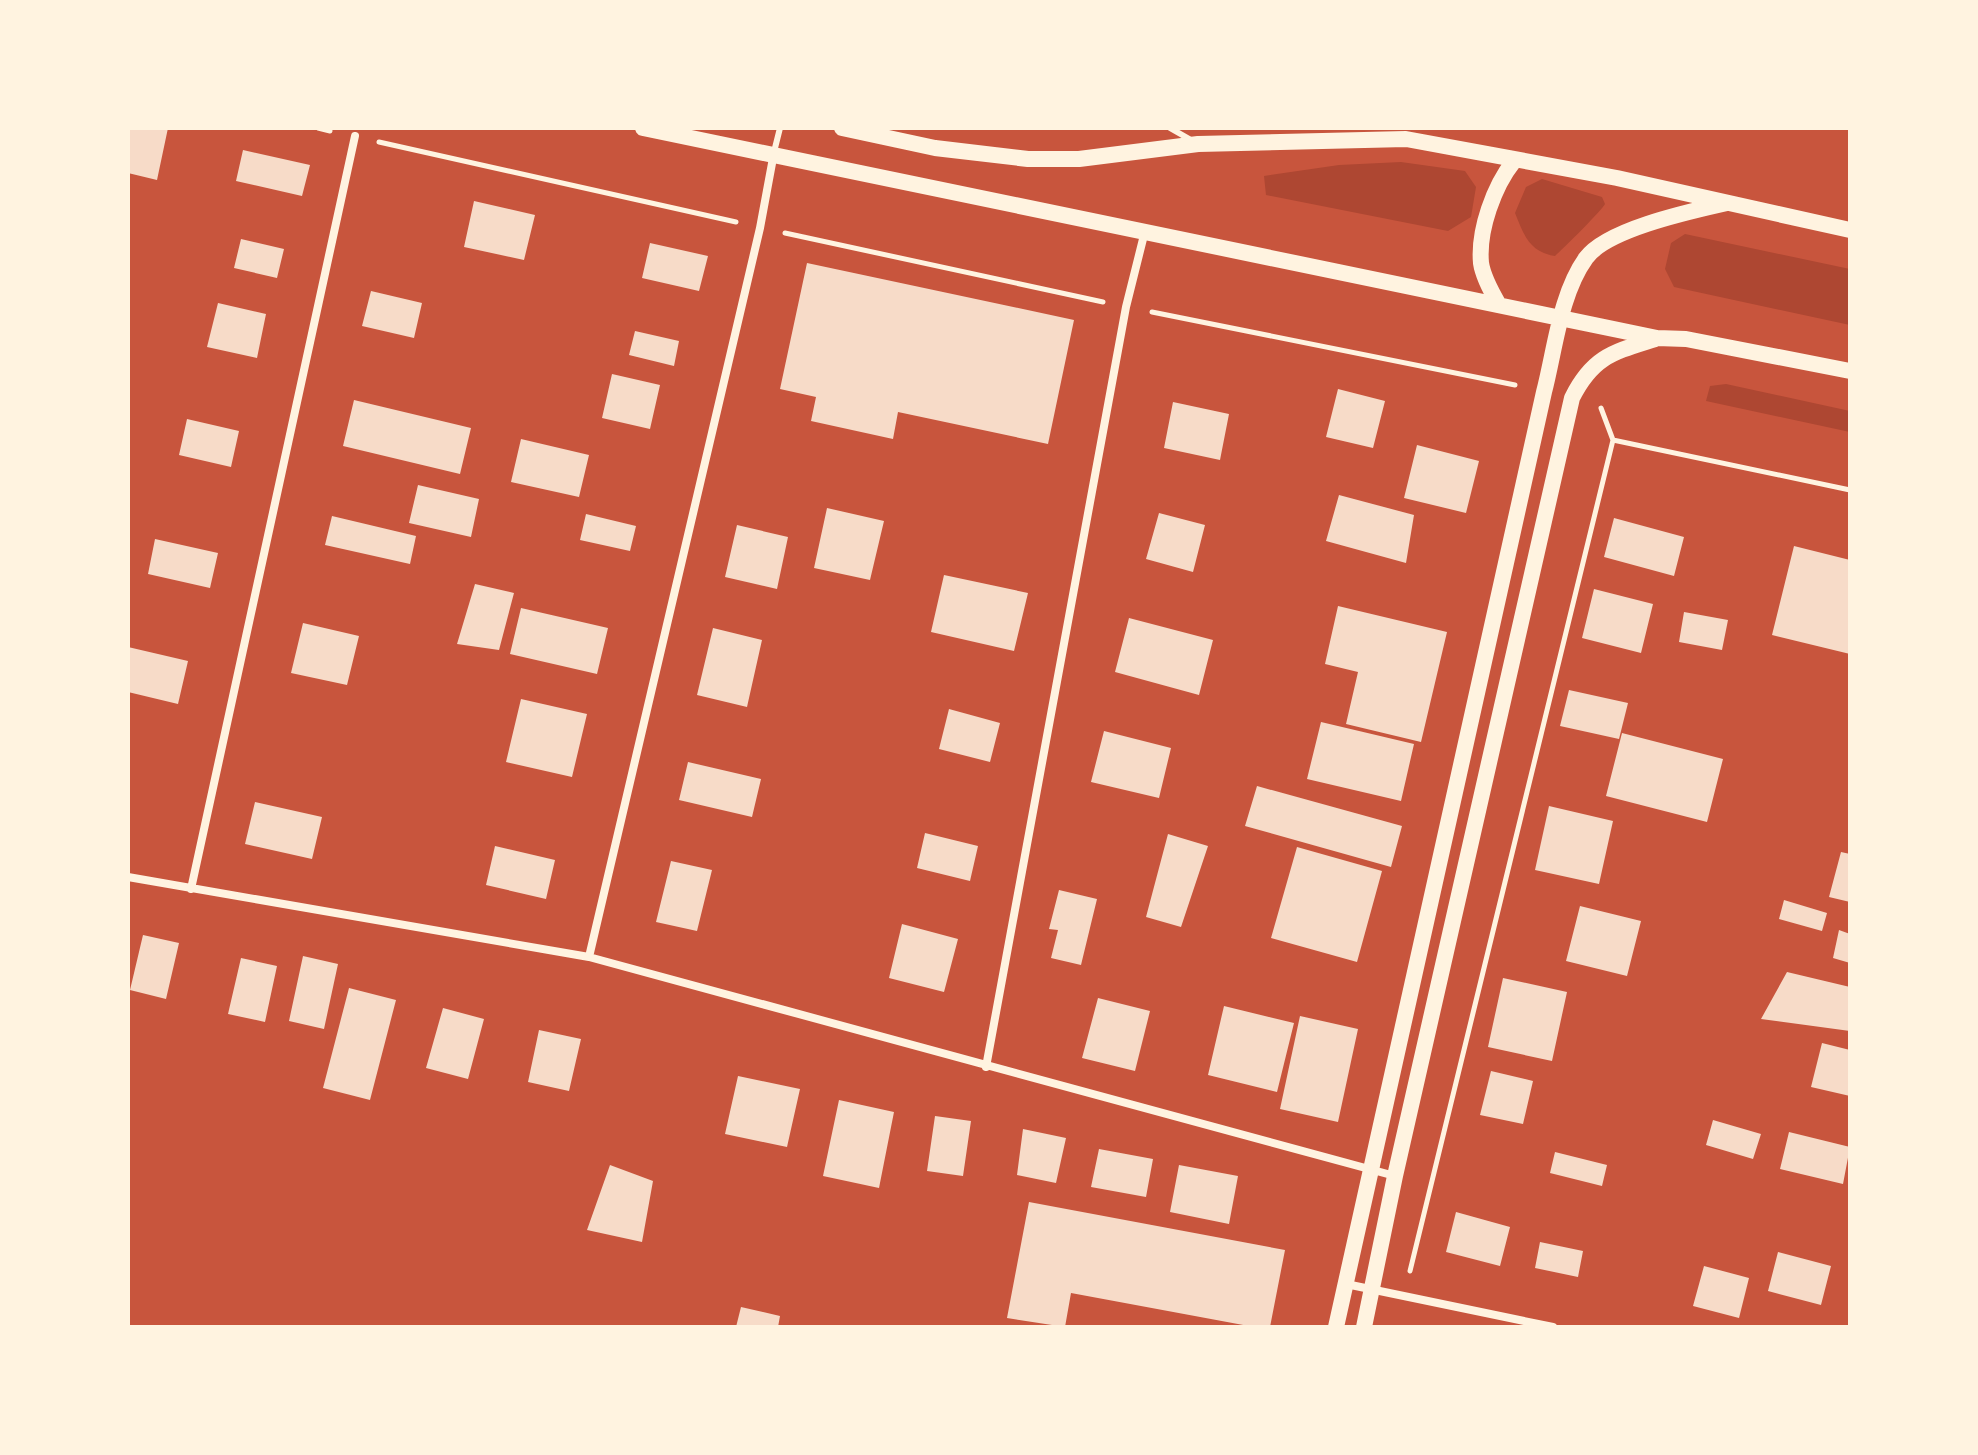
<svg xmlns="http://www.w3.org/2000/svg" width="1978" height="1455" font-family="Georgia,serif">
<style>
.green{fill:#ae4732}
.building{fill:#f7dbc8}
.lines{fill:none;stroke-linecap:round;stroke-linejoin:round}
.path{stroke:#fff3e0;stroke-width:5}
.service{stroke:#fff3e0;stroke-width:6}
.minor{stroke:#fff3e0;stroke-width:8}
.secondary{stroke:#fff3e0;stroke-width:16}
</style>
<rect width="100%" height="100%" fill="#c8553d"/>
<!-- green -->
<path class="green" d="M 1401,162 L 1465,171 L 1476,187 L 1471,217 L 1448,231 L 1266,195 L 1264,176 L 1339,165 Z
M 1542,179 L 1602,197 L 1605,204 C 1602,210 1563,249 1555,256 C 1529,252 1524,235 1515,213 L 1526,187 Z
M 1685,234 L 1850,269 L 1850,325 L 1674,287 L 1665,269 L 1671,243 Z
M 1726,384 L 1850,411 L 1850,432 L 1706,401 L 1710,386 Z"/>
<!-- building -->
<path class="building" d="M 128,128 L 168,128 L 157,180 L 128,173 Z
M 243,150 L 310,165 L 302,196 L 236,181 Z
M 474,201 L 535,215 L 524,260 L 464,247 Z
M 241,239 L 284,249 L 277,278 L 234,268 Z
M 650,243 L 708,256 L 699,291 L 642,278 Z
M 807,263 L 1074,320 L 1048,444 L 898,412 L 893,439 L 811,421 L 816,397 L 780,389 Z
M 371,291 L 422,303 L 414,338 L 362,326 Z
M 218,303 L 266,314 L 257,358 L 207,347 Z
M 635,331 L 679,341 L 674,366 L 629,355 Z
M 612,374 L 660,385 L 650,429 L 602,418 Z
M 1338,389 L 1385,401 L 1373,448 L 1326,437 Z
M 354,400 L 471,428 L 460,474 L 343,446 Z
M 1173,402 L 1229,414 L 1220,460 L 1164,448 Z
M 187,419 L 239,431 L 231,467 L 179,455 Z
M 521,439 L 589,455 L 579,497 L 511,482 Z
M 1417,445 L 1479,461 L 1466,513 L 1404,498 Z
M 418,485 L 479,499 L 471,537 L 409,523 Z
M 1339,495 L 1414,515 L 1406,563 L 1326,541 Z
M 827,508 L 884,521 L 870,580 L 814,568 Z
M 1159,513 L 1205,525 L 1193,572 L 1146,559 Z
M 586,514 L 636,526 L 630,551 L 580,540 Z
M 332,516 L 416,536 L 410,564 L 325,545 Z
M 1614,518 L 1684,537 L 1674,576 L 1604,557 Z
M 737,525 L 788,537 L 777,589 L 725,577 Z
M 155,539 L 218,553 L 210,588 L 148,574 Z
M 1794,546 L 1850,560 L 1850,654 L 1772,635 Z
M 944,575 L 1028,593 L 1014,651 L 931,632 Z
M 475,584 L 514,593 L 499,650 L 457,644 Z
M 1594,589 L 1653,604 L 1641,653 L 1582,638 Z
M 1338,606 L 1447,632 L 1421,742 L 1346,724 L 1358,672 L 1325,664 Z
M 521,608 L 608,628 L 597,674 L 510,654 Z
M 1684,612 L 1728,620 L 1722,650 L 1679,642 Z
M 1129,618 L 1213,640 L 1199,695 L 1115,672 Z
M 303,623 L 359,636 L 347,685 L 291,673 Z
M 713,628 L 762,640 L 747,707 L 697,695 Z
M 128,647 L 188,661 L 178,704 L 128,692 Z
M 1569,690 L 1628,703 L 1619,739 L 1560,726 Z
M 521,699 L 587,714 L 572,777 L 506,762 Z
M 949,709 L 1000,723 L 990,762 L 939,749 Z
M 1321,722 L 1414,744 L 1401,801 L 1307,779 Z
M 1104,731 L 1171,748 L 1159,798 L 1091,782 Z
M 1622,733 L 1723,759 L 1707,822 L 1606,796 Z
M 688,762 L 761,779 L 752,817 L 679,800 Z
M 1257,786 L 1402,826 L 1391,867 L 1245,826 Z
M 255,802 L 322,817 L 312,859 L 245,844 Z
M 1549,806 L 1613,821 L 1599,884 L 1535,870 Z
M 925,833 L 978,846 L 970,881 L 917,868 Z
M 1168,834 L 1208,846 L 1181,927 L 1146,917 Z
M 495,846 L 555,860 L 546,899 L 486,885 Z
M 1297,847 L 1382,871 L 1357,962 L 1271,938 Z
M 1841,852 L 1850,854 L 1850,902 L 1829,897 Z
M 671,861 L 712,870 L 697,931 L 656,922 Z
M 1059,890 L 1097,899 L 1081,965 L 1051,958 L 1058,930 L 1049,929 Z
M 1784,900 L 1827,913 L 1822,931 L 1779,919 Z
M 1580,906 L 1641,921 L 1627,976 L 1566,961 Z
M 902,924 L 958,939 L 944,992 L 889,978 Z
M 1839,930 L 1850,934 L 1850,963 L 1833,958 Z
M 143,935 L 179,943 L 166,999 L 130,990 Z
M 303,956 L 338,964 L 324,1029 L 289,1021 Z
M 241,958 L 277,966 L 265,1022 L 228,1014 Z
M 1787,972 L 1850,987 L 1850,1031 L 1761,1019 Z
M 1503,978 L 1567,992 L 1552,1061 L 1488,1047 Z
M 349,988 L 396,1000 L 370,1100 L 323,1088 Z
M 1098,998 L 1150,1011 L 1135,1071 L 1082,1058 Z
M 1224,1006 L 1294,1023 L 1277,1092 L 1208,1075 Z
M 443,1008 L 484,1019 L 468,1079 L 426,1068 Z
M 1300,1016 L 1358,1029 L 1338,1122 L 1280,1109 Z
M 539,1030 L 581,1039 L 569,1091 L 528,1082 Z
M 1822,1043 L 1850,1050 L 1850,1096 L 1811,1087 Z
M 1491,1071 L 1533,1081 L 1523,1124 L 1480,1115 Z
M 738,1076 L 800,1089 L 787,1147 L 725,1134 Z
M 839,1100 L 894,1112 L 879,1188 L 823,1176 Z
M 935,1116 L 971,1121 L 963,1176 L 927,1171 Z
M 1713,1120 L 1761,1134 L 1753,1159 L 1706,1145 Z
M 1023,1129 L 1066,1138 L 1056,1183 L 1017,1175 Z
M 1789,1132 L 1850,1147 L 1843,1184 L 1780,1169 Z
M 1099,1149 L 1153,1159 L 1146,1197 L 1091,1187 Z
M 1555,1152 L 1607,1165 L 1602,1186 L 1550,1173 Z
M 610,1165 L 653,1181 L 642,1242 L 587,1230 Z
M 1179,1165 L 1238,1176 L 1229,1224 L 1170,1212 Z
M 1029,1202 L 1285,1250 L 1270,1327 L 1254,1327 L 1071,1293 L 1065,1327 L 1007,1318 Z
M 1456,1212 L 1510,1227 L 1500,1266 L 1446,1252 Z
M 1540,1242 L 1583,1251 L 1578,1277 L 1535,1268 Z
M 1778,1252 L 1831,1266 L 1821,1305 L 1768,1291 Z
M 1704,1266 L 1749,1278 L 1739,1318 L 1693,1306 Z
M 741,1307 L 780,1316 L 778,1327 L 736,1327 Z"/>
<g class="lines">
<!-- path -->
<path class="path" d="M 318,128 L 330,131
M 379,142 L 736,222
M 785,233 L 1103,302
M 1152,312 L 1515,385
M 1613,440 L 1850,490
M 1410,1271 L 1613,440 L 1601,408"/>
<!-- service -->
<path class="service" d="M 1170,128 L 1191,140
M 774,152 L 780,128"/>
<!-- minor -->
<path class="minor" d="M 128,877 L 589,957 L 1395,1176
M 191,889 L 355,136
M 589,957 L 760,228 L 773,158
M 986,1067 L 1126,307 L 1145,231
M 1346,1284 L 1553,1327"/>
<!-- secondary -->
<path class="secondary" d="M 643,128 L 1657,338 L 1686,339 L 1850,371
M 842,128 L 935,148 L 1028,159 L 1079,159 L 1198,144 L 1406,139 L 1617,178 L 1850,230
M 1499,305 C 1492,293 1483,277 1481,263 C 1478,230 1494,186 1514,161
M 1336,1327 L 1544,392 C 1555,350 1560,294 1586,258 C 1607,229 1692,211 1727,203
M 1364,1327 L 1395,1176 L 1572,398 C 1593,356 1614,352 1655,339"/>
</g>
<!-- border -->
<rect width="1978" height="1455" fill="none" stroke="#fff3e0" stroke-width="260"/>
</svg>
